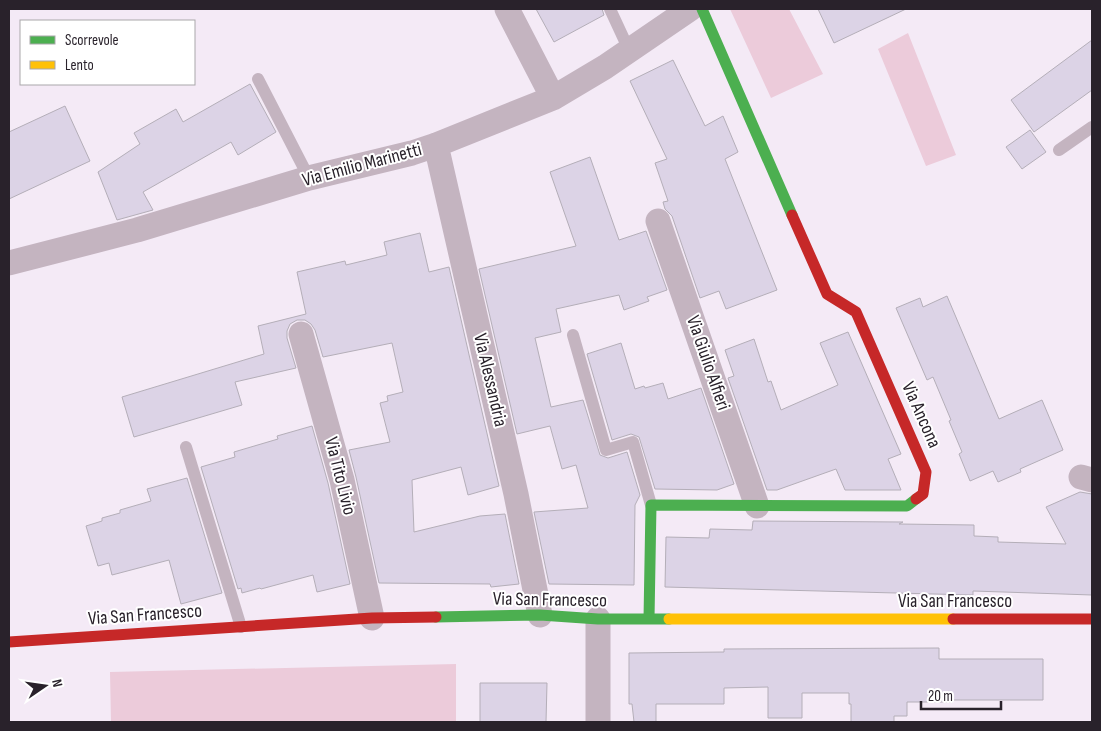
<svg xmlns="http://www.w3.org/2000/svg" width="1101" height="731" font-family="'Sofia Sans Condensed',sans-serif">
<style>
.green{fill:#eccbda}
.building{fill:#dcd3e6;stroke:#b4aeb8}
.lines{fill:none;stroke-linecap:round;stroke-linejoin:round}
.lane{stroke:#c4b4c0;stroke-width:12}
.street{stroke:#c4b4c0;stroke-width:25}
.fast{stroke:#4caf50;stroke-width:11}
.slow{stroke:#ffc107;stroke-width:11}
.jam{stroke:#c62828;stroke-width:11}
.labels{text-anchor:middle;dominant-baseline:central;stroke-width:4;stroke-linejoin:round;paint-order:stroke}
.street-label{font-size:19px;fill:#29222b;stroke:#fff}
</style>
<rect width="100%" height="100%" fill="#f4eaf6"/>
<!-- green -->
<path class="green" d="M 730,9 L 789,9 L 823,74 L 771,98 Z
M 908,33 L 956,155 L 926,166 L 878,49 Z
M 456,664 L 456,722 L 111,722 L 110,672 Z"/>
<!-- building -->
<path class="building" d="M 536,9 L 602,9 L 604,15 L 554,42 Z
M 818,9 L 906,9 L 834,43 Z
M 1092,40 L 1092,90 L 1034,132 L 1011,100 Z
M 673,60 L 705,126 L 723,116 L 738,152 L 725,159 L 777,290 L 726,309 L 719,291 L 700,298 L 672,216 L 665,209 L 663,202 L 668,201 L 655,163 L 667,159 L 630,81 Z
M 250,84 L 276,132 L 238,155 L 231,142 L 143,192 L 153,210 L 117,220 L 98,172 L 140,144 L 134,133 L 176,109 L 183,122 Z
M 65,106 L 90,161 L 9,199 L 9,132 Z
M 1030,130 L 1046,152 L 1022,169 L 1006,147 Z
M 590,157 L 619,240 L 646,231 L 667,290 L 647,297 L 649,301 L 624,310 L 619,295 L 556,309 L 561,332 L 535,338 L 551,407 L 583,400 L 600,455 L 608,458 L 627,452 L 640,495 L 635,505 L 634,585 L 549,584 L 534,512 L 588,508 L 576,465 L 562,469 L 550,426 L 517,434 L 479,269 L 576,246 L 550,172 Z
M 420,233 L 429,272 L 449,267 L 499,486 L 468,495 L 461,467 L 412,480 L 414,532 L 480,516 L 505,514 L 519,584 L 491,587 L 490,584 L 379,583 L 356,477 L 349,450 L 390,442 L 380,403 L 388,401 L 387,396 L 403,392 L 392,343 L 323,357 L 315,330 L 311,324 L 305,320 L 297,320 L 290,324 L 287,331 L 287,338 L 296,368 L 235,382 L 242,405 L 134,437 L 122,397 L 264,354 L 258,326 L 306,314 L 297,272 L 345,261 L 346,265 L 387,255 L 384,242 Z
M 947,296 L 999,419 L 1042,400 L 1063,450 L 1020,469 L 1021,472 L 998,482 L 993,471 L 970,481 L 959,454 L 962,452 L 949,421 L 951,420 L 933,377 L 927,380 L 896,308 L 920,298 L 923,307 Z
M 848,332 L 901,454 L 888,459 L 901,490 L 845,490 L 836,469 L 777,490 L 767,490 L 728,378 L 734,376 L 725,350 L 754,339 L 768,382 L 771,381 L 781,410 L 838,385 L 820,343 Z
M 621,343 L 635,389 L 644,386 L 645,388 L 663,383 L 668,399 L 701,388 L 734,484 L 717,490 L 655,489 L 639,437 L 631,434 L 612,440 L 587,354 Z
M 312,426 L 328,483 L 350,584 L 317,592 L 313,575 L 261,589 L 260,588 L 242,593 L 241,588 L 238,589 L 201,467 L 235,457 L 234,452 L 278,439 L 277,436 Z
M 187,478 L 222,593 L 181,604 L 169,560 L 112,575 L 109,563 L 98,566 L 86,526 L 102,521 L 102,518 L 120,513 L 120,510 L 151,501 L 147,489 Z
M 1080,492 L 1092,494 L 1092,595 L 973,591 L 973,595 L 665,587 L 666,537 L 709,538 L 710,529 L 752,530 L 753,521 L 903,522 L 899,524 L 974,525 L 974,536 L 998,537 L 998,542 L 1066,544 L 1046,507 Z
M 939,648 L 939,659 L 1043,659 L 1043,700 L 953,700 L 953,702 L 907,702 L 907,716 L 894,716 L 894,722 L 851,722 L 851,704 L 849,704 L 849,693 L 802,693 L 802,718 L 768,718 L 768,687 L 724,688 L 724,704 L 656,704 L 656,722 L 634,722 L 632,704 L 629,704 L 629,653 L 724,652 L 724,649 Z
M 480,683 L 547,683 L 546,722 L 480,722 Z"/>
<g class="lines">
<!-- lane -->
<path class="lane" d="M 610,9 L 629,50
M 258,79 L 309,178
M 1059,150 L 1092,127
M 573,335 L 606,450 L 633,442 L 651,505
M 186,447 L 241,627"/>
<!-- street -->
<path class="street" d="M 507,9 L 553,98
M 436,145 L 516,494 L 540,615
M 658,221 L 757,506
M 9,263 L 137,230 L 309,178 L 412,153 L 436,145 L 553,98 L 605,67 L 690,9
M 301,334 L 342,480 L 372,618
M 1081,477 L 1092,480
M 598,722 L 598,619"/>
<!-- fast -->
<path class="fast" d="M 702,9 L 792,215
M 436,617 L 540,615 L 598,619 L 669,619
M 649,619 L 651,505 L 907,506 L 916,499"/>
<!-- slow -->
<path class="slow" d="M 669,619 L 953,619"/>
<!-- jam -->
<path class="jam" d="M 792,215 L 827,294 L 856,312 L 926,472 L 923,494 L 916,499
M 953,619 L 1092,619
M 9,642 L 372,618 L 436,617"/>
</g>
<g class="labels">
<!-- street labels -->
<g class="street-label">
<text transform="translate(362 165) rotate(-15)">Via Emilio Marinetti</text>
<text transform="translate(708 363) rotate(71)">Via Giulio Alfieri</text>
<text transform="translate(490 380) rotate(77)">Via Alessandria</text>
<text transform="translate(921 415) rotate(66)">Via Ancona</text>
<text transform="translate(340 476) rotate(76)">Via Tito Livio</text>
<text transform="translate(550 600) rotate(1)">Via San Francesco</text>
<text x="955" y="601">Via San Francesco</text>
<text transform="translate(145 615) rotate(-4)">Via San Francesco</text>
</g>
</g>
<!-- border -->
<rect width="1101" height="731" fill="none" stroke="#29222b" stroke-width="20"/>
<!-- legend -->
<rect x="20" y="20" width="175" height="65" fill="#ffffff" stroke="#a9a7aa"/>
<rect x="30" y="36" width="25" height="8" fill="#4caf50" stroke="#a9a7aa"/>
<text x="65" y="45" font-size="15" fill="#29222b">Scorrevole</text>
<rect x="30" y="61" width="25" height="8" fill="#ffc107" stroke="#a9a7aa"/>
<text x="65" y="70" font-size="15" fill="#29222b">Lento</text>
<!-- north arrow -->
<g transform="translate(45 686) rotate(77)" stroke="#ffffff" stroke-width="4" paint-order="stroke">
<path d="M0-4L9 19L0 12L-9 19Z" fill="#29222b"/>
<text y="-8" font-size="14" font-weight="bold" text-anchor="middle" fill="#29222b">N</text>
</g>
<!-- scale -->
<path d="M921 701v8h80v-8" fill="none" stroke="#29222b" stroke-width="2.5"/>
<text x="928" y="701" font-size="15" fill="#29222b" stroke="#ffffff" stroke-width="4" paint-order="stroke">20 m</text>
</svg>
